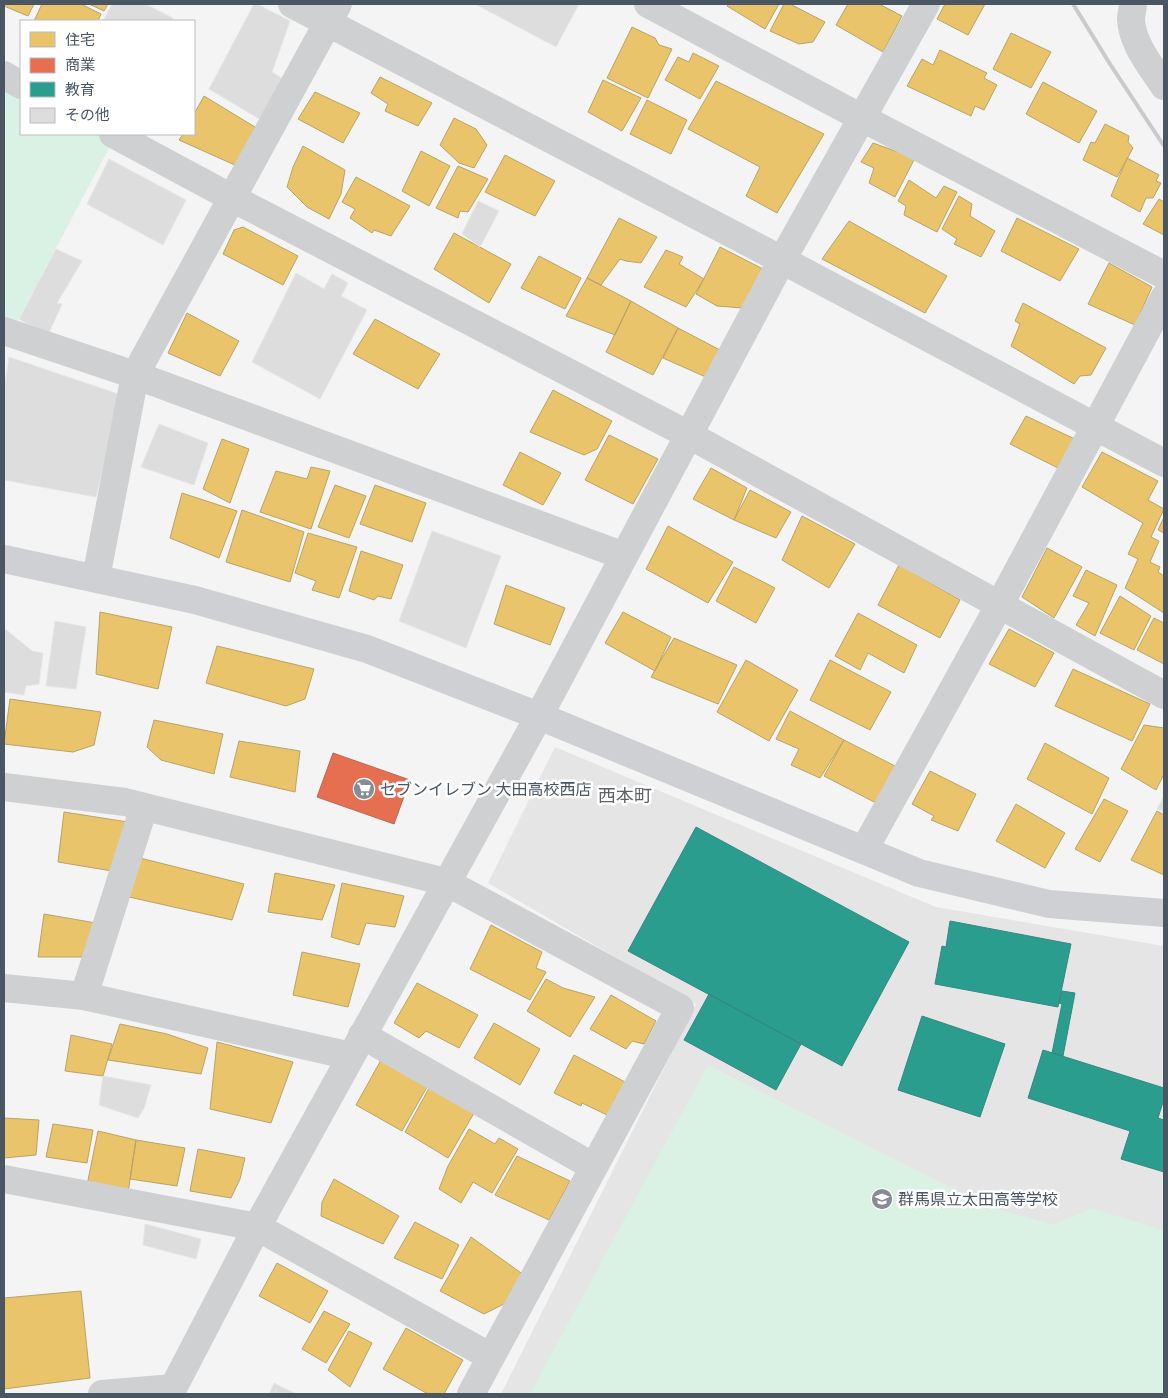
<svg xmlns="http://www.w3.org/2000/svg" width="1168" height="1398" font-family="Cabin,'Noto Sans JP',sans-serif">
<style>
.education{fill:#e6e5e6}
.green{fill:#d9f2e3}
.homes{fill:#e9c46a;stroke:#b9a367}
.shops{fill:#e76f51;stroke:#b86856}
.schools{fill:#2a9d8f;stroke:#348881}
.building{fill:#ddddde;stroke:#e5e6e7}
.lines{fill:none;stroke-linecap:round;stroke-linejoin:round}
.street{stroke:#ced0d2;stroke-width:28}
.secondary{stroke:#ced0d4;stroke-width:28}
.rail{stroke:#c9cacc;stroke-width:4}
.labels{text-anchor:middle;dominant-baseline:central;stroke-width:5;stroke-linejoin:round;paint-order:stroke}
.poi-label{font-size:16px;fill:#4a5661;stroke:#fff;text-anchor:start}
.neighbourhood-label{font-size:18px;fill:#5f6368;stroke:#fff}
</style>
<rect width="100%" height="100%" fill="#f4f4f4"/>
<!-- education -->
<path class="education" d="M 555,747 L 936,907 L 1164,946 L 1164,1394 L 501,1394 L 696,1004 L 488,883 Z"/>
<!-- green -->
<path class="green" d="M 4,75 L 21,85 L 21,134 L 113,134 L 116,135 L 11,333 L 4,331 Z
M 708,1065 L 990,1207 L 1054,1225 L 1091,1208 L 1164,1231 L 1164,1394 L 530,1394 Z"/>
<!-- homes -->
<path class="homes" d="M 4,4 L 34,4 L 28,16 L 4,6 Z
M 42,4 L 81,4 L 101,14 L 98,21 L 34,21 Z
M 89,4 L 108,4 L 104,11 Z
M 728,4 L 779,4 L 765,29 L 727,6 Z
M 784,4 L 790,4 L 825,22 L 813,42 L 799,44 L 770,31 Z
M 848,4 L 879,4 L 902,16 L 883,52 L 836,25 Z
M 945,4 L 985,4 L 968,35 L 937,19 Z
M 632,27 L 655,38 L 659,45 L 672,49 L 648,98 L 607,78 Z
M 1011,33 L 1051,52 L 1031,88 L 993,69 Z
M 940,50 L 987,73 L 984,78 L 997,85 L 984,110 L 975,106 L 971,116 L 907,86 L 922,59 L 933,65 Z
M 693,53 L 719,66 L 700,99 L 665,80 L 678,57 L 689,62 Z
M 380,77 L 432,103 L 418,126 L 385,111 L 388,104 L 371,93 Z
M 603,80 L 641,98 L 622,131 L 588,112 Z
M 716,81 L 824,134 L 777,213 L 746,196 L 760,167 L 688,129 Z
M 1043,82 L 1097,111 L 1079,143 L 1026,114 Z
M 315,92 L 360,113 L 343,143 L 298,119 Z
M 204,96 L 255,127 L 237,166 L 179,140 L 183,134 L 194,134 L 194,114 Z
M 647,100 L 687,120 L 671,154 L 630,134 Z
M 454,118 L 476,129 L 487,145 L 474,168 L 459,163 L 440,145 Z
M 1105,124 L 1129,136 L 1128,142 L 1133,148 L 1117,177 L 1083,160 L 1091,142 L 1095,143 Z
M 873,143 L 915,158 L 895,197 L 869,183 L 874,168 L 861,162 Z
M 303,146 L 345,170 L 341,194 L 329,219 L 307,207 L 287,187 L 293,167 Z
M 421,151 L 450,166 L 429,206 L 402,191 Z
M 505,155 L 555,181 L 535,216 L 485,192 Z
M 1127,158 L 1159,175 L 1156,181 L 1161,183 L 1153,198 L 1146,198 L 1140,212 L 1111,196 Z
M 458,166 L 488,179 L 468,212 L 460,211 L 458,218 L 436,208 Z
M 356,177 L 410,206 L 391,236 L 374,230 L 372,233 L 350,218 L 355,209 L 342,202 Z
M 909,180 L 936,198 L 944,186 L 957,192 L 937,232 L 904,215 L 906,206 L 898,201 Z
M 959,196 L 972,204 L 970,216 L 995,231 L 981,257 L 954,244 L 957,239 L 942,229 Z
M 1159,199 L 1164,202 L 1164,235 L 1143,224 Z
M 619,218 L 657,237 L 641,263 L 626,261 L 620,259 L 601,285 L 587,278 Z
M 1017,218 L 1079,249 L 1060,281 L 1001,251 Z
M 849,221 L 947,276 L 925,313 L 822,259 Z
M 243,227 L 298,256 L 283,285 L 223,254 L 234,230 Z
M 454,233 L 511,264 L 489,303 L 434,269 Z
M 720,247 L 765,270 L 743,308 L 717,306 L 696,294 Z
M 666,250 L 683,257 L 679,264 L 704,279 L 686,307 L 644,287 Z
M 539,256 L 581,278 L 565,309 L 521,288 Z
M 1109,263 L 1152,287 L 1135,325 L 1088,304 Z
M 587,278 L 631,301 L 615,335 L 566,316 Z
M 631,301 L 678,328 L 653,375 L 606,352 Z
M 1023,303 L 1106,348 L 1091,375 L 1080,376 L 1074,384 L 1011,346 L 1020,324 L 1015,321 Z
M 187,313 L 239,341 L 220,376 L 168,353 Z
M 375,319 L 440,354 L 418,389 L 353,354 Z
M 678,328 L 722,351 L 708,378 L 663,358 Z
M 553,390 L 612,421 L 597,449 L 584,455 L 530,432 Z
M 1026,416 L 1077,440 L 1062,470 L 1010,444 Z
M 609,435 L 658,459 L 633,504 L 585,480 Z
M 222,439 L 249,449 L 230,503 L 203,489 Z
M 520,452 L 561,473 L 543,505 L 503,485 Z
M 1102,452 L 1158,481 L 1148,500 L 1164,509 L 1151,537 L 1159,541 L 1150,562 L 1160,567 L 1158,572 L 1164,576 L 1164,613 L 1125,588 L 1138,559 L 1128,554 L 1143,523 L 1082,487 Z
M 311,467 L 330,471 L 311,529 L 260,512 L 276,471 L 307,479 Z
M 711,468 L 747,488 L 734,520 L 693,499 Z
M 335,485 L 366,496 L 349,538 L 318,527 Z
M 375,485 L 426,503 L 412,542 L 360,524 Z
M 750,490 L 791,512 L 776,538 L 734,520 Z
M 182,493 L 237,511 L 219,558 L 170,538 Z
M 242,510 L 304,532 L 290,582 L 226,562 Z
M 802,516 L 855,544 L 829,588 L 782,560 Z
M 1164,517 L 1164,533 L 1158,530 Z
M 668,526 L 733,562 L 708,603 L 646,569 Z
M 308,533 L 357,547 L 339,598 L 312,590 L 316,581 L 295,573 Z
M 1047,548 L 1082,567 L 1054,618 L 1022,597 Z
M 361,551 L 403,565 L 391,599 L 378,596 L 374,600 L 349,591 Z
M 899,565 L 960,600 L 940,638 L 878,605 Z
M 734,567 L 775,588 L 756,623 L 716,601 Z
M 1086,570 L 1117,585 L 1095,636 L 1076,625 L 1089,603 L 1073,596 Z
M 506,585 L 565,608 L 550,645 L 494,624 Z
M 1120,596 L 1151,616 L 1134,650 L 1100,633 Z
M 100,612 L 172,627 L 158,689 L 96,674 Z
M 623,612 L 671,637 L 655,671 L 605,643 Z
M 858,613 L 917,645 L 904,673 L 868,653 L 860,670 L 835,656 Z
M 1154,618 L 1164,623 L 1164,664 L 1137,650 Z
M 1009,629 L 1054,653 L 1035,687 L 989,664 Z
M 674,638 L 737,665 L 718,704 L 651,677 Z
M 217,646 L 314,669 L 305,699 L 286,706 L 206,683 Z
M 746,660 L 798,690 L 769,741 L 717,712 Z
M 830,660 L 891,692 L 870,730 L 810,700 Z
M 1073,669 L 1150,704 L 1132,741 L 1055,706 Z
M 10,699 L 101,712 L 94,745 L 73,752 L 4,744 Z
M 790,711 L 844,740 L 820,778 L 791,765 L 799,749 L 776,739 Z
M 154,720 L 223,734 L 214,774 L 161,760 L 147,747 Z
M 1144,725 L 1164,728 L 1164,774 L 1156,790 L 1121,769 Z
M 844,740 L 899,768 L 878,804 L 824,776 Z
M 239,741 L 300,751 L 295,792 L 230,777 Z
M 1045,743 L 1109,778 L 1092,814 L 1027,779 Z
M 930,771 L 976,794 L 958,831 L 931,820 L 934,816 L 912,804 Z
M 1104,799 L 1128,811 L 1100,862 L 1075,849 Z
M 1016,804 L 1065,833 L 1045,868 L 996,841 Z
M 1157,811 L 1164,815 L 1164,875 L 1131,860 Z
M 64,812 L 128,822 L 118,872 L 58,862 Z
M 140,858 L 244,884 L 232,920 L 129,897 Z
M 275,873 L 335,885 L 322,920 L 268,912 Z
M 342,883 L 404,896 L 395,927 L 366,923 L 359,945 L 331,937 Z
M 44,914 L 96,923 L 88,957 L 38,957 Z
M 491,925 L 542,952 L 536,968 L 546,972 L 530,1000 L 470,969 Z
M 302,952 L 360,964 L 348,1007 L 293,995 Z
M 546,979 L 563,988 L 595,997 L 570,1037 L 527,1011 Z
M 417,983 L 478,1015 L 459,1048 L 426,1031 L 419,1038 L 394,1023 Z
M 611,995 L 656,1021 L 644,1044 L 632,1041 L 626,1049 L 590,1029 Z
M 494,1023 L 540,1049 L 520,1085 L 474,1058 Z
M 120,1024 L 167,1034 L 208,1048 L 201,1074 L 108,1060 Z
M 71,1035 L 112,1044 L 103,1076 L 65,1071 Z
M 217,1042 L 293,1062 L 271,1123 L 210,1109 Z
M 574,1055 L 625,1082 L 607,1115 L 582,1103 L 581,1106 L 554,1093 Z
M 381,1060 L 427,1087 L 402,1131 L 356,1105 Z
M 429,1088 L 474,1113 L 448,1158 L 405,1132 Z
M 4,1118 L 39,1120 L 36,1155 L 4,1158 Z
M 53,1124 L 93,1130 L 87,1163 L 46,1157 Z
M 469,1129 L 495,1144 L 499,1138 L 518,1149 L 492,1193 L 473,1182 L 461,1203 L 439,1189 L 448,1166 Z
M 98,1131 L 136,1140 L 128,1193 L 87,1185 Z
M 136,1140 L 185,1148 L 177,1186 L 130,1179 Z
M 198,1149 L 245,1158 L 240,1179 L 231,1198 L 190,1191 Z
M 517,1156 L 570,1181 L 549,1220 L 495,1195 Z
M 334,1179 L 399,1216 L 383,1244 L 321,1216 L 322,1202 Z
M 415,1222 L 459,1245 L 442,1279 L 394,1258 Z
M 471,1237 L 524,1275 L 510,1301 L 484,1314 L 440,1291 Z
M 277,1263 L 328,1291 L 310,1323 L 259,1296 Z
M 81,1291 L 90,1378 L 4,1389 L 4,1298 Z
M 324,1311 L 350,1324 L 326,1363 L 302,1349 Z
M 406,1328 L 463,1360 L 444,1394 L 428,1394 L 383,1369 Z
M 349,1331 L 372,1343 L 350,1387 L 328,1370 Z"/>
<!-- shops -->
<path class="shops" d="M 333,753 L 410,780 L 394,824 L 317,797 Z"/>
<!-- schools -->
<path class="schools" d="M 696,827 L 909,942 L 842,1066 L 628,951 Z
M 950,921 L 1071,944 L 1058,1007 L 935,984 L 942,946 L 946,947 Z
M 1062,991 L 1075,993 L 1063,1056 L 1052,1053 L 1062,1004 L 1059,1003 Z
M 709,994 L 801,1044 L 776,1090 L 684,1040 Z
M 922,1016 L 1005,1044 L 980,1117 L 898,1090 Z
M 1043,1050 L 1164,1088 L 1164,1099 L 1158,1118 L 1164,1120 L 1164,1172 L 1121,1159 L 1130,1131 L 1028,1098 Z"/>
<!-- building -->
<path class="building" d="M 112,4 L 145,4 L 173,18 L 171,21 L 103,21 Z
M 254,4 L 257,4 L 290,21 L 272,72 L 283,79 L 261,120 L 209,89 Z
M 475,4 L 579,4 L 556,47 Z
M 109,159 L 186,200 L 163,245 L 87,204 Z
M 478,201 L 499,211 L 480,247 L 462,234 Z
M 56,249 L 82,261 L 57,303 L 62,304 L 48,335 L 19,319 Z
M 296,273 L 324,289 L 332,274 L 348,283 L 341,296 L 367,310 L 320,399 L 252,362 Z
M 9,357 L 121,395 L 96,497 L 4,480 L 4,390 Z
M 159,424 L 208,443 L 194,485 L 141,467 Z
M 432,531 L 501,556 L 466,648 L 399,621 Z
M 55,621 L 86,627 L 76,689 L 46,686 Z
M 4,628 L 32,651 L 43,653 L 39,684 L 26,686 L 24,695 L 4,692 Z
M 1164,796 L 1164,812 L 1157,809 Z
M 103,1076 L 151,1085 L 144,1108 L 138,1118 L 99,1105 Z
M 145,1224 L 201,1239 L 196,1259 L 143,1245 Z
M 274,1383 L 296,1394 L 269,1394 Z"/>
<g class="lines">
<!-- street -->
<path class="street" d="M 292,4 L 782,260 L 1164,463
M 648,4 L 862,118 L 1164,275
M 1133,4 C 1133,9 1131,14 1131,19 C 1132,44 1151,66 1164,86
M 4,75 L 21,85
M 113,134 L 232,198 L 689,435 L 1164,695
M 4,331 L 135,375 L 624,556
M 96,578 L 135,375 L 338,4
M 4,787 L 125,802 L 446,882 L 680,1008 L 471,1394
M 864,850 L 1000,604 L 1164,298
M 4,988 L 84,996 L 351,1056
M 84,996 L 144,807
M 362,1035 L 594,1167
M 4,1179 L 257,1227 L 491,1357
M 102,1394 L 173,1388
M 170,1394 L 257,1227 L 539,716 L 782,260 L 926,4"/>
<!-- secondary -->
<path class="secondary" d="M 4,559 L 195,600 L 367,649 L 539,716 L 919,873 L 1049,904 L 1164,913"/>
<!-- rail -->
<path class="rail" d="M 1073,4 L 1110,64 L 1164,146"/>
</g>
<!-- icons -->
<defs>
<g id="supermarket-disc" transform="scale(1.125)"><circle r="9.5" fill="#868d94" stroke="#fff"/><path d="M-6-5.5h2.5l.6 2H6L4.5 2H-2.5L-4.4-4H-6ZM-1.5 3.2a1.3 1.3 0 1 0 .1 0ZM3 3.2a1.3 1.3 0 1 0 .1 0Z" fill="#fff"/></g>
<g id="school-disc" transform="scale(1.125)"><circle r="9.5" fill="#868d94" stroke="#fff"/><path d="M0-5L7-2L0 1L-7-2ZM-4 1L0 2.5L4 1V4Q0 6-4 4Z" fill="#fff"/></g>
</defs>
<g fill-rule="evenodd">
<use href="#supermarket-disc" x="364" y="789"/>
<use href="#school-disc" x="882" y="1199"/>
</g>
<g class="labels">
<!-- poi labels -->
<g class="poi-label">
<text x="380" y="789">セブンイレブン 大田高校西店</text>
<text x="898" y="1199">群馬県立太田高等学校</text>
</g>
<!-- neighbourhood labels -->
<g class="neighbourhood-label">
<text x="625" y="796">西本町</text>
</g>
</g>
<!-- border -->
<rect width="1168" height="1398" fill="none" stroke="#4a5661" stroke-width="10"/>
<!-- legend -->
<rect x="20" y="20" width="175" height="115" fill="#ffffff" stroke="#b7bbc0"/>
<rect x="30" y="32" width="25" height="15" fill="#e9c46a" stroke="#b7bbc0"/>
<text x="65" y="45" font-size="15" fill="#4a5661">住宅</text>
<rect x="30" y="58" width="25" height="15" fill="#e76f51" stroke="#b7bbc0"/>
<text x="65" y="70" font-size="15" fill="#4a5661">商業</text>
<rect x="30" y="82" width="25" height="15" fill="#2a9d8f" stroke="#b7bbc0"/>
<text x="65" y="95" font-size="15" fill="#4a5661">教育</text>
<rect x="30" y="108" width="25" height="15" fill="#ddddde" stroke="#b7bbc0"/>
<text x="65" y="120" font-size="15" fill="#4a5661">その他</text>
</svg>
